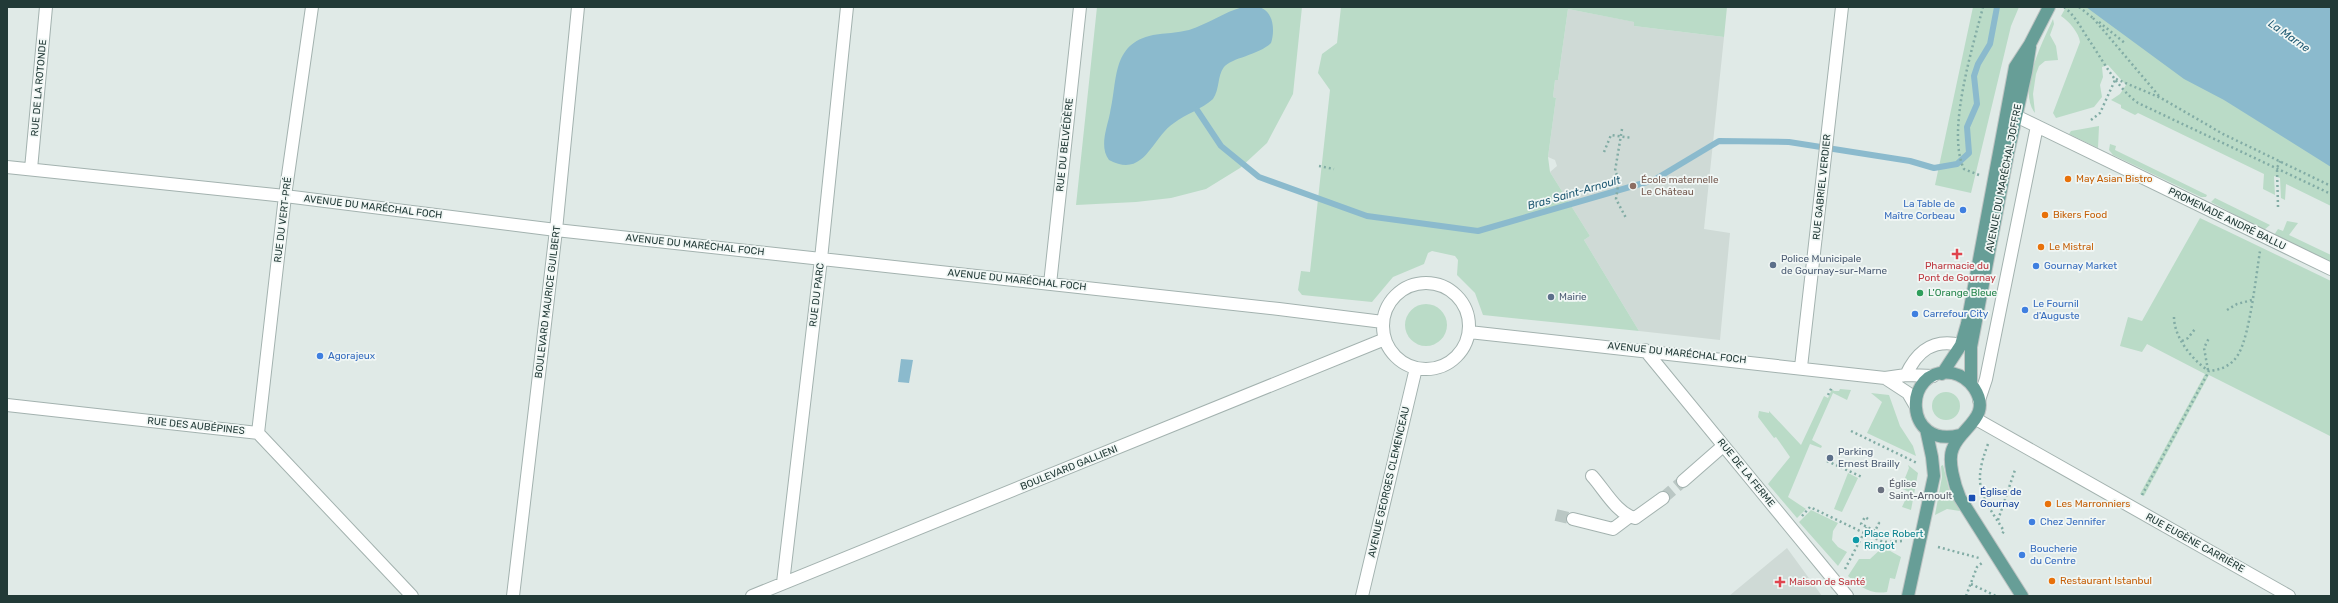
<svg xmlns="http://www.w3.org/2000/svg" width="2338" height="603" font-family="Rubik,sans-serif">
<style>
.built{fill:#cfdad6}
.green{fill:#badbc7}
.water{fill:#8bbacd}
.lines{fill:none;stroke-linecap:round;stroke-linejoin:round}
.stream{stroke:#8bbacd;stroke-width:6}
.minor-tunnel{stroke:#bac7c4;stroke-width:12;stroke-dasharray:12 6;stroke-linecap:butt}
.minor-casing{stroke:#a3b2af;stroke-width:14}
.major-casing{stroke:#bdc4c3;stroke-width:14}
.path{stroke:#82aca5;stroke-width:2.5;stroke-dasharray:2 3;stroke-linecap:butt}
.minor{stroke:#fff;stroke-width:12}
.major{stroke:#679e97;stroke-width:12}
.food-dot{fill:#e8710a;stroke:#f1f7f5;stroke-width:1.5}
.education-dot{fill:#8d6e63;stroke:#f1f7f5;stroke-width:1.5}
.shop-dot{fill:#3f7fe0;stroke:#f1f7f5;stroke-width:1.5}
.health-dot{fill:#e0444e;stroke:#f1f7f5;stroke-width:1.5}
.service-dot{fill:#5c6f8a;stroke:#f1f7f5;stroke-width:1.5}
.leisure-dot{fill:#2e9e5b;stroke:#f1f7f5;stroke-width:1.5}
.worship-dot{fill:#6b7280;stroke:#f1f7f5;stroke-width:1.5}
.transit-dot{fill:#1a4fb4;stroke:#f1f7f5;stroke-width:1.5}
.culture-dot{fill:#0f9aa8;stroke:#f1f7f5;stroke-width:1.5}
.labels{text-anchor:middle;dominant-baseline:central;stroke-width:3.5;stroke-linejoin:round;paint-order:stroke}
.street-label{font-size:10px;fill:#223a37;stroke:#f1f7f5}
.food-label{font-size:10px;fill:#c56008;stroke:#f1f7f5;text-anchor:start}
.education-label{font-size:10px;fill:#785e54;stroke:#f1f7f5;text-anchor:start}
.shop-label{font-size:10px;fill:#366cbe;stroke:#f1f7f5;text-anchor:start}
.service-label{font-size:10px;fill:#4e5e75;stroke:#f1f7f5;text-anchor:start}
.health-label{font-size:10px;fill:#be3a42;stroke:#f1f7f5}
.leisure-label{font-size:10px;fill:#27864d;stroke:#f1f7f5;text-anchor:start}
.worship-label{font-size:10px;fill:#5b616d;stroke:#f1f7f5;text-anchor:start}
.transit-label{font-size:10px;fill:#164399;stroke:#f1f7f5;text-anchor:start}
.culture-label{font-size:10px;fill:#0d838f;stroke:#f1f7f5;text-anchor:start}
.water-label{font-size:11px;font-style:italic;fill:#1f5972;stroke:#f1f7f5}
</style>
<rect width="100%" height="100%" fill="#e0eae7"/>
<!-- built -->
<path class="built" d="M 1568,9 L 1635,22 L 1634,26 L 1724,37 L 1704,229 L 1730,233 L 1720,340 L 1639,331 L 1584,240 L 1590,236 L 1550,172 L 1557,166 L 1555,160 L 1548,157 L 1556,98 L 1553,97 L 1555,80 L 1558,80 Z
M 1787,548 L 1822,596 L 1729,596 Z"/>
<!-- green -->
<path class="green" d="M 1097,7 L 1302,7 L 1293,94 L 1267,143 L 1240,168 L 1206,189 L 1171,198 L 1136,202 L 1076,205 Z
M 1341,7 L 1727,7 L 1724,37 L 1634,26 L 1634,22 L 1568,9 L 1558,80 L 1555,80 L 1553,97 L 1556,98 L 1548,157 L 1550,172 L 1590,236 L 1584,240 L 1639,331 L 1483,315 L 1475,293 L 1457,275 L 1458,260 L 1455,256 L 1432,251 L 1428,253 L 1424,264 L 1393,277 L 1372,302 L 1302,295 L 1298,290 L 1301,271 L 1310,272 L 1330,90 L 1318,73 L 1322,54 L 1337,43 Z
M 1973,7 L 2019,7 L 2011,26 L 1971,193 L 1935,185 Z
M 2066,7 L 2086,7 L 2331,150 L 2331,206 L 2286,184 L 2285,200 L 2281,198 L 2280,178 L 2274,176 L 2275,195 L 2263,189 L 2264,174 L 2138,113 L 2135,115 L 2121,108 L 2121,105 L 2111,100 L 2120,94 L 2126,85 L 2108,65 L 2102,67 L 2103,77 L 2100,85 L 2102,97 L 2094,107 L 2056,118 L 2053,113 L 2080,42 C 2079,33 2069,21 2061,16 Z
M 2053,19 L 2054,24 L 2050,35 L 2056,46 L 2058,60 L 2045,61 L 2039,66 L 2036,74 L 2033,94 L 2035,113 C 2017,91 2043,41 2053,19 Z
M 2099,126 L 2098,148 L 2069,134 L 2071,131 Z
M 2110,144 L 2116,146 L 2115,150 L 2207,195 L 2206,197 L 2201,197 L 2113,155 L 2109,150 Z
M 2215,198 L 2270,225 L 2264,230 L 2211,202 Z
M 2200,218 L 2331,281 L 2331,434 L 2330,436 L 2209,375 L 2144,496 L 2140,494 L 2205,374 L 2147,344 L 2142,352 L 2120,346 L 2128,317 L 2142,321 Z
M 2287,221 L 2298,223 L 2289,235 L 2331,255 L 2331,262 L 2274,235 L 2278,229 L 2283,231 Z
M1405 325a21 21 0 1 1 42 0a21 21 0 1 1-42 0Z
M 1832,389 L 1834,391 L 1839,391 L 1840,389 L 1851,390 L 1847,400 L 1833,393 L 1812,440 L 1822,446 L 1821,448 L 1810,444 L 1788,497 L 1806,509 L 1797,518 L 1768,484 L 1790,457 L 1776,437 L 1774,438 L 1758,417 L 1759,411 L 1769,413 L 1769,411 L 1801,445 L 1824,396 L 1828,398 Z
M1932 406a14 14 0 1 1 28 0a14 14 0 1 1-28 0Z
M 1871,393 L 1889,395 L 1900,426 L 1913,446 L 1916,456 L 1867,433 L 1882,402 Z
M 1908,465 L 1918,473 L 1911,510 L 1902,507 L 1909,492 L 1901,488 L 1909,468 Z
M 1943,465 L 1949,489 L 1960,511 L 1947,509 L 1935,515 L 1942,477 L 1941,466 Z
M 1848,473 L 1858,478 L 1842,512 L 1834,509 Z
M 1811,510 L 1838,523 L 1833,531 L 1832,540 L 1838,547 L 1847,552 L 1838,566 L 1799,522 Z
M 1883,547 L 1901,557 L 1895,579 L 1890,578 L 1887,592 C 1870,595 1859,586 1848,576 L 1859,559 L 1870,559 Z"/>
<!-- water -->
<path class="water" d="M 1243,7 C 1247,7 1254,6 1259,7 C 1274,11 1275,31 1271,43 C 1259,55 1231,58 1224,67 C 1217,76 1220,89 1213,99 C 1202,109 1186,114 1174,123 C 1151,138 1145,179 1109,160 C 1099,147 1107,128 1110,113 C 1118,80 1111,44 1153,35 C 1165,33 1177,33 1189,30 C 1208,24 1224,12 1243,7 Z
M 2086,7 L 2331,7 L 2331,167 L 2224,100 L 2184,79 Z
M 901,359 L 913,360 L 909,383 L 898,382 Z"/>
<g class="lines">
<!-- stream -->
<path class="stream" d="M 1197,110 L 1221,146 L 1259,177 L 1367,216 L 1478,231 L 1654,180 L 1719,141 L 1789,142 L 1910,161 L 1934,168 L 1957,164 L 1969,153 L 1967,127 L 1977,104 L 1974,76 L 1978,64 L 1990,44 L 1997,7"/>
<!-- minor-tunnel -->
<path class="minor-tunnel" d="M 1663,498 L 1683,481
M 1556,515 L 1573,519"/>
<!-- minor casing -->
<g class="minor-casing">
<path id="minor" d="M 2016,116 L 2331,269
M 7,167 L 285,196 L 556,230 L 1279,309 L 1383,322
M 31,169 L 46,7
M1383 326a43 43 0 1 1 86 0a43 43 0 1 1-86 0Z
M 1050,284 L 1080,7
M 1469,332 L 1885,378 L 1906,375 L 1933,376
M 1645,350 L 1847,596
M 1801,367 L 1842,7
M 1906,375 C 1917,351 1933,338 1961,345
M 1885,378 L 1908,393 L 1915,405
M 1979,400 L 1986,379 L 2037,126
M 7,405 L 258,433 L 412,596
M 1976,419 L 2289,596
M 258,433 L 285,196 L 312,7
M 1592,476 C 1604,489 1617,514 1635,518 L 1663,498
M 1683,481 L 1723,446
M 1573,519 L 1613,529 L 1629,517
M 783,583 L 821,259 L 847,7
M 513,596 L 556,230 L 578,7
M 752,596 L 1385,339
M 1362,596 L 1416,368"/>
</g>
<!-- major casing -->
<g class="major-casing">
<path id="major" d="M 1942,374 L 1961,345 L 1967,324 L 2015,67 L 2030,44 L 2049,7
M 1971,383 L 1971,347 L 2008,153 L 2026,72 L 2030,47
M 1960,435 C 1903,450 1902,366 1952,373 C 1961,375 1969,381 1974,388 C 1993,417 1961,427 1953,448 C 1947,460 1955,486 1960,498 L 2022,596
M 1908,596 L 1934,476 L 1932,457 L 1926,429"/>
</g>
<!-- path -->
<path class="path" d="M 2064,7 C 2073,14 2079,24 2085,34 C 2101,57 2115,86 2138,103 L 2331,194
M 2079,7 L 2093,18
M 2093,18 L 2159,96
M 2099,22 L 2126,44
M 2116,79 L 2161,98 L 2223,134 L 2331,186
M 2091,120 L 2100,113 L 2115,80
M 1622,129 L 1615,171 L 1619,179 L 1616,199 L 1626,218
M 1604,152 L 1611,135 L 1632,138
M 1319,166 L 1334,169
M 1979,175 L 1964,169 C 1946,132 1973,46 1983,7
M 2278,207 L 2277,168 L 2280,161
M 2227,310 L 2237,304 L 2252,300
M 2174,317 C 2174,337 2192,360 2209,371 C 2221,370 2233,365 2239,353 C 2250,333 2256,276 2260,251
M 2182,341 L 2188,338 L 2195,329
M 2208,370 L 2204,348 L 2209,338
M 1828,395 L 1832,387
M 1851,431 L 1917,463
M 1988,444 C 1972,486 1981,495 2004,531 L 2001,536
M 1827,461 L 1862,477
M 2142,495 L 2209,371
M 1802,516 L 1810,507 L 1883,542 L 1904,541
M 1868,519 L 1865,517 L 1861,524 L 1875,531 L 1879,523 L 1876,522
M 1998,520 L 2015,470
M 1938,547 L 1979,558
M 1845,569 L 1867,527
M 1971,584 L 1996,596
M 1966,596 L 1977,567 L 1983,562"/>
<!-- minor -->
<use href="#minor" class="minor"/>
<!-- major -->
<use href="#major" class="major"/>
</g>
<!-- markers -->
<g class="food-dot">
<circle cx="2068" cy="179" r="4"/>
<circle cx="2045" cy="215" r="4"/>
<circle cx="2041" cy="247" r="4"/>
<circle cx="2048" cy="504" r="4"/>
<circle cx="2052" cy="581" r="4"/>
</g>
<circle class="education-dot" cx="1633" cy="186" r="4"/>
<g class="shop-dot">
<circle cx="1963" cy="210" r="4"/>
<circle cx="2036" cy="266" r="4"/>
<circle cx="2025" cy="310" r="4"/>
<circle cx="1915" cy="314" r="4"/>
<circle cx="320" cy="356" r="4"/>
<circle cx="2032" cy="522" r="4"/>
<circle cx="2022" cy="555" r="4"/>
</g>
<g class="health-dot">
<path d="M1955 248h4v4h4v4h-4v4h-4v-4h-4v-4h4z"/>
<path d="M1778 576h4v4h4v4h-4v4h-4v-4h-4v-4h4z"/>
</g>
<g class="service-dot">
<circle cx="1773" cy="265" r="4"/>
<circle cx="1551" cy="297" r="4"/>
<circle cx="1830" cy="458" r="4"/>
</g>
<circle class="leisure-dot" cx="1920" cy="293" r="4"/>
<circle class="worship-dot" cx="1881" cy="490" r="4"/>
<rect class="transit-dot" x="1968" y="494" width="8" height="8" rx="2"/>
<circle class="culture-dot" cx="1856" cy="540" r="4"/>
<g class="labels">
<!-- street labels -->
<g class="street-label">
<text transform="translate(39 88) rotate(-85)">RUE DE LA ROTONDE</text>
<text transform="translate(1065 145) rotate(-84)">RUE DU BELVÉDÈRE</text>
<text transform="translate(2004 178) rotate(-79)">AVENUE DU MARÉCHAL JOFFRE</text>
<text transform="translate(1822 187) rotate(-84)">RUE GABRIEL VERDIER</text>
<text transform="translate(373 207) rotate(7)">AVENUE DU MARÉCHAL FOCH</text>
<text transform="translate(2227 219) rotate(26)">PROMENADE ANDRÉ BALLU</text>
<text transform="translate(283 220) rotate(-83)">RUE DU VERT-PRÉ</text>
<text transform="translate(695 245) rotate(6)">AVENUE DU MARÉCHAL FOCH</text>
<text transform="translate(1017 280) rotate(6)">AVENUE DU MARÉCHAL FOCH</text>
<text transform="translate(817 295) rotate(-83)">RUE DU PARC</text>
<text transform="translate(548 302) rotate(-83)">BOULEVARD MAURICE GUILBERT</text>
<text transform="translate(1677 353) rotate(6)">AVENUE DU MARÉCHAL FOCH</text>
<text transform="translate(196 426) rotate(6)">RUE DES AUBÉPINES</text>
<text transform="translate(1069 468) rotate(-22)">BOULEVARD GALLIENI</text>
<text transform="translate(1746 473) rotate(51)">RUE DE LA FERME</text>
<text transform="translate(1389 482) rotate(-77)">AVENUE GEORGES CLEMENCEAU</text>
<text transform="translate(2195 543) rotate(29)">RUE EUGÈNE CARRIÈRE</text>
</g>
<!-- food labels -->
<g class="food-label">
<text x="2076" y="179">May Asian Bistro</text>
<text x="2053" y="215">Bikers Food</text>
<text x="2049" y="247">Le Mistral</text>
<text x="2056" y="504">Les Marronniers</text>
<text x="2060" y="581">Restaurant Istanbul</text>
</g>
<!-- education labels -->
<g class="education-label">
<text x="1641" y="180">École maternelle<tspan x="1641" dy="12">Le Château</tspan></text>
</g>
<!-- shop labels -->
<g class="shop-label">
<text x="1955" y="204" text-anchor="end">La Table de<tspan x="1955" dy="12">Maître Corbeau</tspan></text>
<text x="2044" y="266">Gournay Market</text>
<text x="2033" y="304">Le Fournil<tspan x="2033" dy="12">d'Auguste</tspan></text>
<text x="1923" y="314">Carrefour City</text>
<text x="328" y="356">Agorajeux</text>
<text x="2040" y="522">Chez Jennifer</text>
<text x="2030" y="549">Boucherie<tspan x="2030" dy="12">du Centre</tspan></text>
</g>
<!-- service labels -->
<g class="service-label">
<text x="1781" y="259">Police Municipale<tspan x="1781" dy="12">de Gournay-sur-Marne</tspan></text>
<text x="1559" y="297">Mairie</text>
<text x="1838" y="452">Parking<tspan x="1838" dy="12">Ernest Brailly</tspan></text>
</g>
<!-- health labels -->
<g class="health-label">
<text x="1957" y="266">Pharmacie du<tspan x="1957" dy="12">Pont de Gournay</tspan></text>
<text x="1789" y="582" text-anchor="start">Maison de Santé</text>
</g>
<!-- leisure labels -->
<g class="leisure-label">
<text x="1928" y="293">L'Orange Bleue</text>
</g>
<!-- worship labels -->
<g class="worship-label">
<text x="1889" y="484">Église<tspan x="1889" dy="12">Saint-Arnoult</tspan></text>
</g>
<!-- transit labels -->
<g class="transit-label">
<text x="1980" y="492">Église de<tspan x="1980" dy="12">Gournay</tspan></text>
</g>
<!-- culture labels -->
<g class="culture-label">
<text x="1864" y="534">Place Robert<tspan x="1864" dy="12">Ringot</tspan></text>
</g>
<!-- water labels -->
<g class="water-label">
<text transform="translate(2289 36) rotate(35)">La Marne</text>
<text transform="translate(1574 193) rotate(-16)">Bras Saint-Arnoult</text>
</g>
</g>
<!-- border -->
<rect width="2338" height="603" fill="none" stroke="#223a37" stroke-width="16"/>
</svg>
